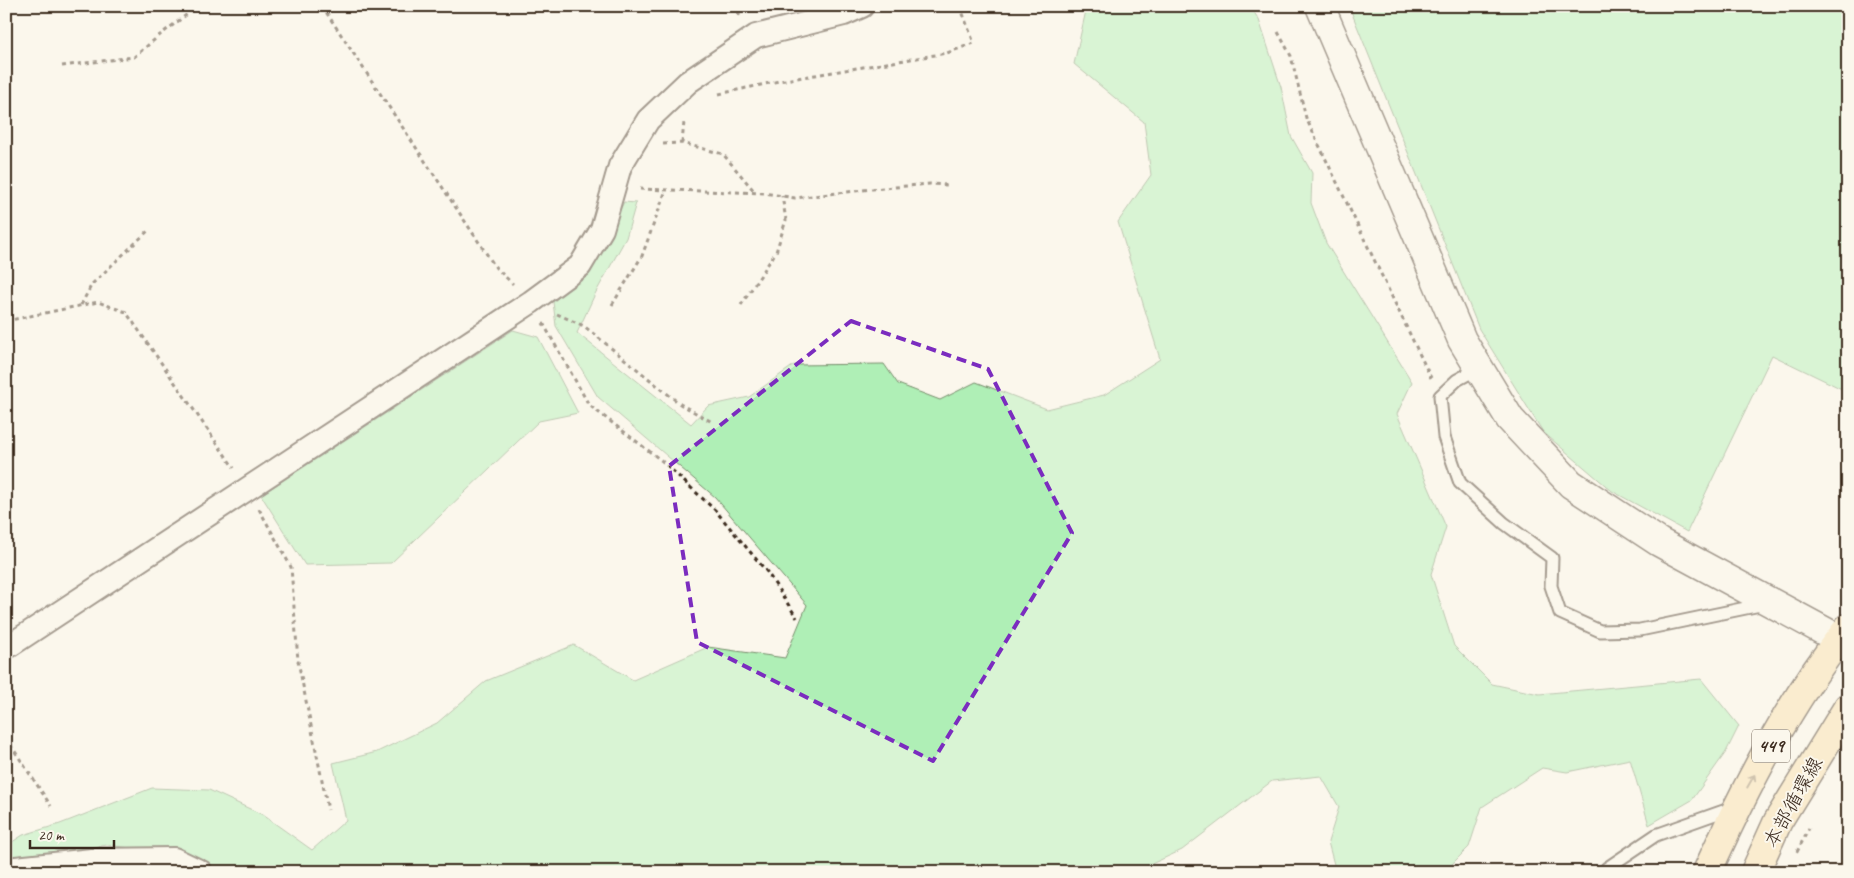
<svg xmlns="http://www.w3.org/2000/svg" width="1854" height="878" font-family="Caveat,'Klee One',sans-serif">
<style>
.green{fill:#afefb6;stroke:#758c6a}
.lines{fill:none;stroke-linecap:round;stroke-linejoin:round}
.service-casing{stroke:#3b2a1e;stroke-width:15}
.minor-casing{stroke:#3b2a1e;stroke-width:26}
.tertiary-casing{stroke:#3b2a1e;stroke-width:31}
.trunk-casing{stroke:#3b2a1e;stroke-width:31}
.path{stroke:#3b2a1e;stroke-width:3;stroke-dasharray:4 4;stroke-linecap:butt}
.service{stroke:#fbf7ec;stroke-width:11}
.minor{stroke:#fbf7ec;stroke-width:22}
.tertiary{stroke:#fbf7ec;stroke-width:28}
.trunk{stroke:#f8deab;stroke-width:28}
.oneway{stroke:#9a8464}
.marked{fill:none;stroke:#7b2cbf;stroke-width:4;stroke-dasharray:10 6;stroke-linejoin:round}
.labels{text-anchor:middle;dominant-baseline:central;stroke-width:4;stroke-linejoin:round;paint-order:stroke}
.shield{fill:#fbf7ec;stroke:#75685c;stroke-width:1}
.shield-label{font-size:19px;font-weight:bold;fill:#3b2a1e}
.street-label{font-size:20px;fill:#3b2a1e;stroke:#fbf7ec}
</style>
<rect width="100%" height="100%" fill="#fbf7ec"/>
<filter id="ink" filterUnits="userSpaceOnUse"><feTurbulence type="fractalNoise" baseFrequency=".02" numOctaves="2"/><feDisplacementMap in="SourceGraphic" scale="10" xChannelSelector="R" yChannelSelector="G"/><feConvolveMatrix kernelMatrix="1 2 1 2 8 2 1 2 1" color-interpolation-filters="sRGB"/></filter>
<g filter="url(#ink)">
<!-- green -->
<path class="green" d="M 1087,6 L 1250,6 L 1259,20 L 1281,87 L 1291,136 L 1312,173 L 1311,203 L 1326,243 L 1412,382 L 1397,414 L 1446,527 L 1431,574 L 1454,646 L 1492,684 L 1539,694 L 1701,679 L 1739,726 L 1726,752 L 1692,800 L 1649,825 L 1630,759 L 1567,772 L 1542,768 L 1482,807 L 1469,847 L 1444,872 L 1336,872 L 1328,842 L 1339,807 L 1321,776 L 1272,781 L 1182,850 L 1134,872 L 210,872 L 179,854 L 107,845 L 18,860 L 6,856 L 6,846 L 23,835 L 60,824 L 152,788 L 209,790 L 263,815 L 312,850 L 346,820 L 333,763 L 377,752 L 437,723 L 486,681 L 574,645 L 633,680 L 708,647 L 785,658 L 807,605 L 715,497 L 598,397 L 556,326 L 553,302 L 588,272 L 624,202 L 636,203 L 626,238 L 595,294 L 577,333 L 691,424 L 708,406 L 749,397 L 794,365 L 884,364 L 898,384 L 940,400 L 976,382 L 1047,409 L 1104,395 L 1160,359 L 1118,222 L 1151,175 L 1144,122 L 1074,64 Z
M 1349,6 L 1848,6 L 1848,392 L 1772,355 L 1687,532 L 1612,491 L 1543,432 L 1479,329 Z
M 513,330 L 538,337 L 578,413 L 539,421 L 391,563 L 305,565 L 261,495 Z"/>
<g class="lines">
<!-- service casing -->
<g class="service-casing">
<path id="service" d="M 1479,368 L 1457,380 L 1440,396 L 1444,437 L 1460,483 L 1504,523 L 1552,558 L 1551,586 L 1560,613 L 1600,631 L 1640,630 L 1765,604
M 1604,872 L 1607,868 L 1656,835 L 1732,808"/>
</g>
<!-- minor casing -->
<g class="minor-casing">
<path id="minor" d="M 6,648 L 531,302 L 580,266 L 602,229 L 620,166 L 648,120 L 688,82 L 756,36 L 844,14 L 862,6
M 6,869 L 92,860 L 174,859 L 201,872"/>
</g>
<!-- tertiary casing -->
<g class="tertiary-casing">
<path id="tertiary" d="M 1320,6 L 1462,340 L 1510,419 L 1571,484 L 1659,542 L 1848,644"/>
</g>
<!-- trunk casing -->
<g class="trunk-casing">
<path id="trunk" d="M 1707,872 C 1745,788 1790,700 1848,628
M 1755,872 L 1778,821 L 1848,707"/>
</g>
<!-- path -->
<path class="path" d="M 322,6 L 496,268 L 513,284
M 733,6 L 740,16
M 1278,32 L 1291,56 L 1306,118 L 1431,378
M 62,66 L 134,57 L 160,35 L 198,6
M 719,94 L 779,81 L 947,53 L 974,43 L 960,6
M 682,143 L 684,122
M 663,144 L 682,143 L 723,154 L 755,192
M 640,189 L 764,193 L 795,198 L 872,189 L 930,184 L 947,185
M 81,305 L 92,284 L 150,229
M 612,305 L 642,256 L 666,190
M 741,305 L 776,252 L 786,220 L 782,196
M 557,314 L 584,326 L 680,404 L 712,422
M 6,321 L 98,302 L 126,312 L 234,468
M 543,323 L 589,405 L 662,461 L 715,510 L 767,572 L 797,618
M 259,509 L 291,567 L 298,661 L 328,810
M 6,738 L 51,806
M 1797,852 L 1809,828"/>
<!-- service -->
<use href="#service" class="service"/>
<!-- minor -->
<use href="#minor" class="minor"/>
<!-- tertiary -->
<use href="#tertiary" class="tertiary"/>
<!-- trunk -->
<use href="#trunk" class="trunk"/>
</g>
<!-- one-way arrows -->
<defs><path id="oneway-shaft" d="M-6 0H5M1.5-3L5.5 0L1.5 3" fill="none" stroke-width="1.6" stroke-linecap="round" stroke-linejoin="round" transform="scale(1.25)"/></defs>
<use class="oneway" href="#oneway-shaft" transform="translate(1751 781) rotate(-60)"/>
</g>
<!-- marked area -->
<path d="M0 0H1854V878H0ZM 851,321 L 988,369 L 1072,533 L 933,761 L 697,642 L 669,466 Z" fill="#fbf7ec" fill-opacity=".55" fill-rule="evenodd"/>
<path class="marked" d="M 851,321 L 988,369 L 1072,533 L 933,761 L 697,642 L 669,466 Z"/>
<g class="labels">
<!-- shield labels -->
<rect class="shield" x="1752" y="729.5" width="38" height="33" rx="4"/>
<g class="shield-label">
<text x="1771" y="746">449</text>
</g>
<!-- street labels -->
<g class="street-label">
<text transform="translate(1793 802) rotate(-61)">本部循環線</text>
</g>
</g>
<!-- margin -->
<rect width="1854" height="878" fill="none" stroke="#fbf7ec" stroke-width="25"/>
<rect x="12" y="12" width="1829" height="853" fill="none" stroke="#3b2a1e" stroke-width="2" filter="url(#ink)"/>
<!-- scale -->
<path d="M30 840v8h84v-8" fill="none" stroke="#3b2a1e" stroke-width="2.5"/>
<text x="38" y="840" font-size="15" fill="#3b2a1e" stroke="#fbf7ec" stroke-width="4" paint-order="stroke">20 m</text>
</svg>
